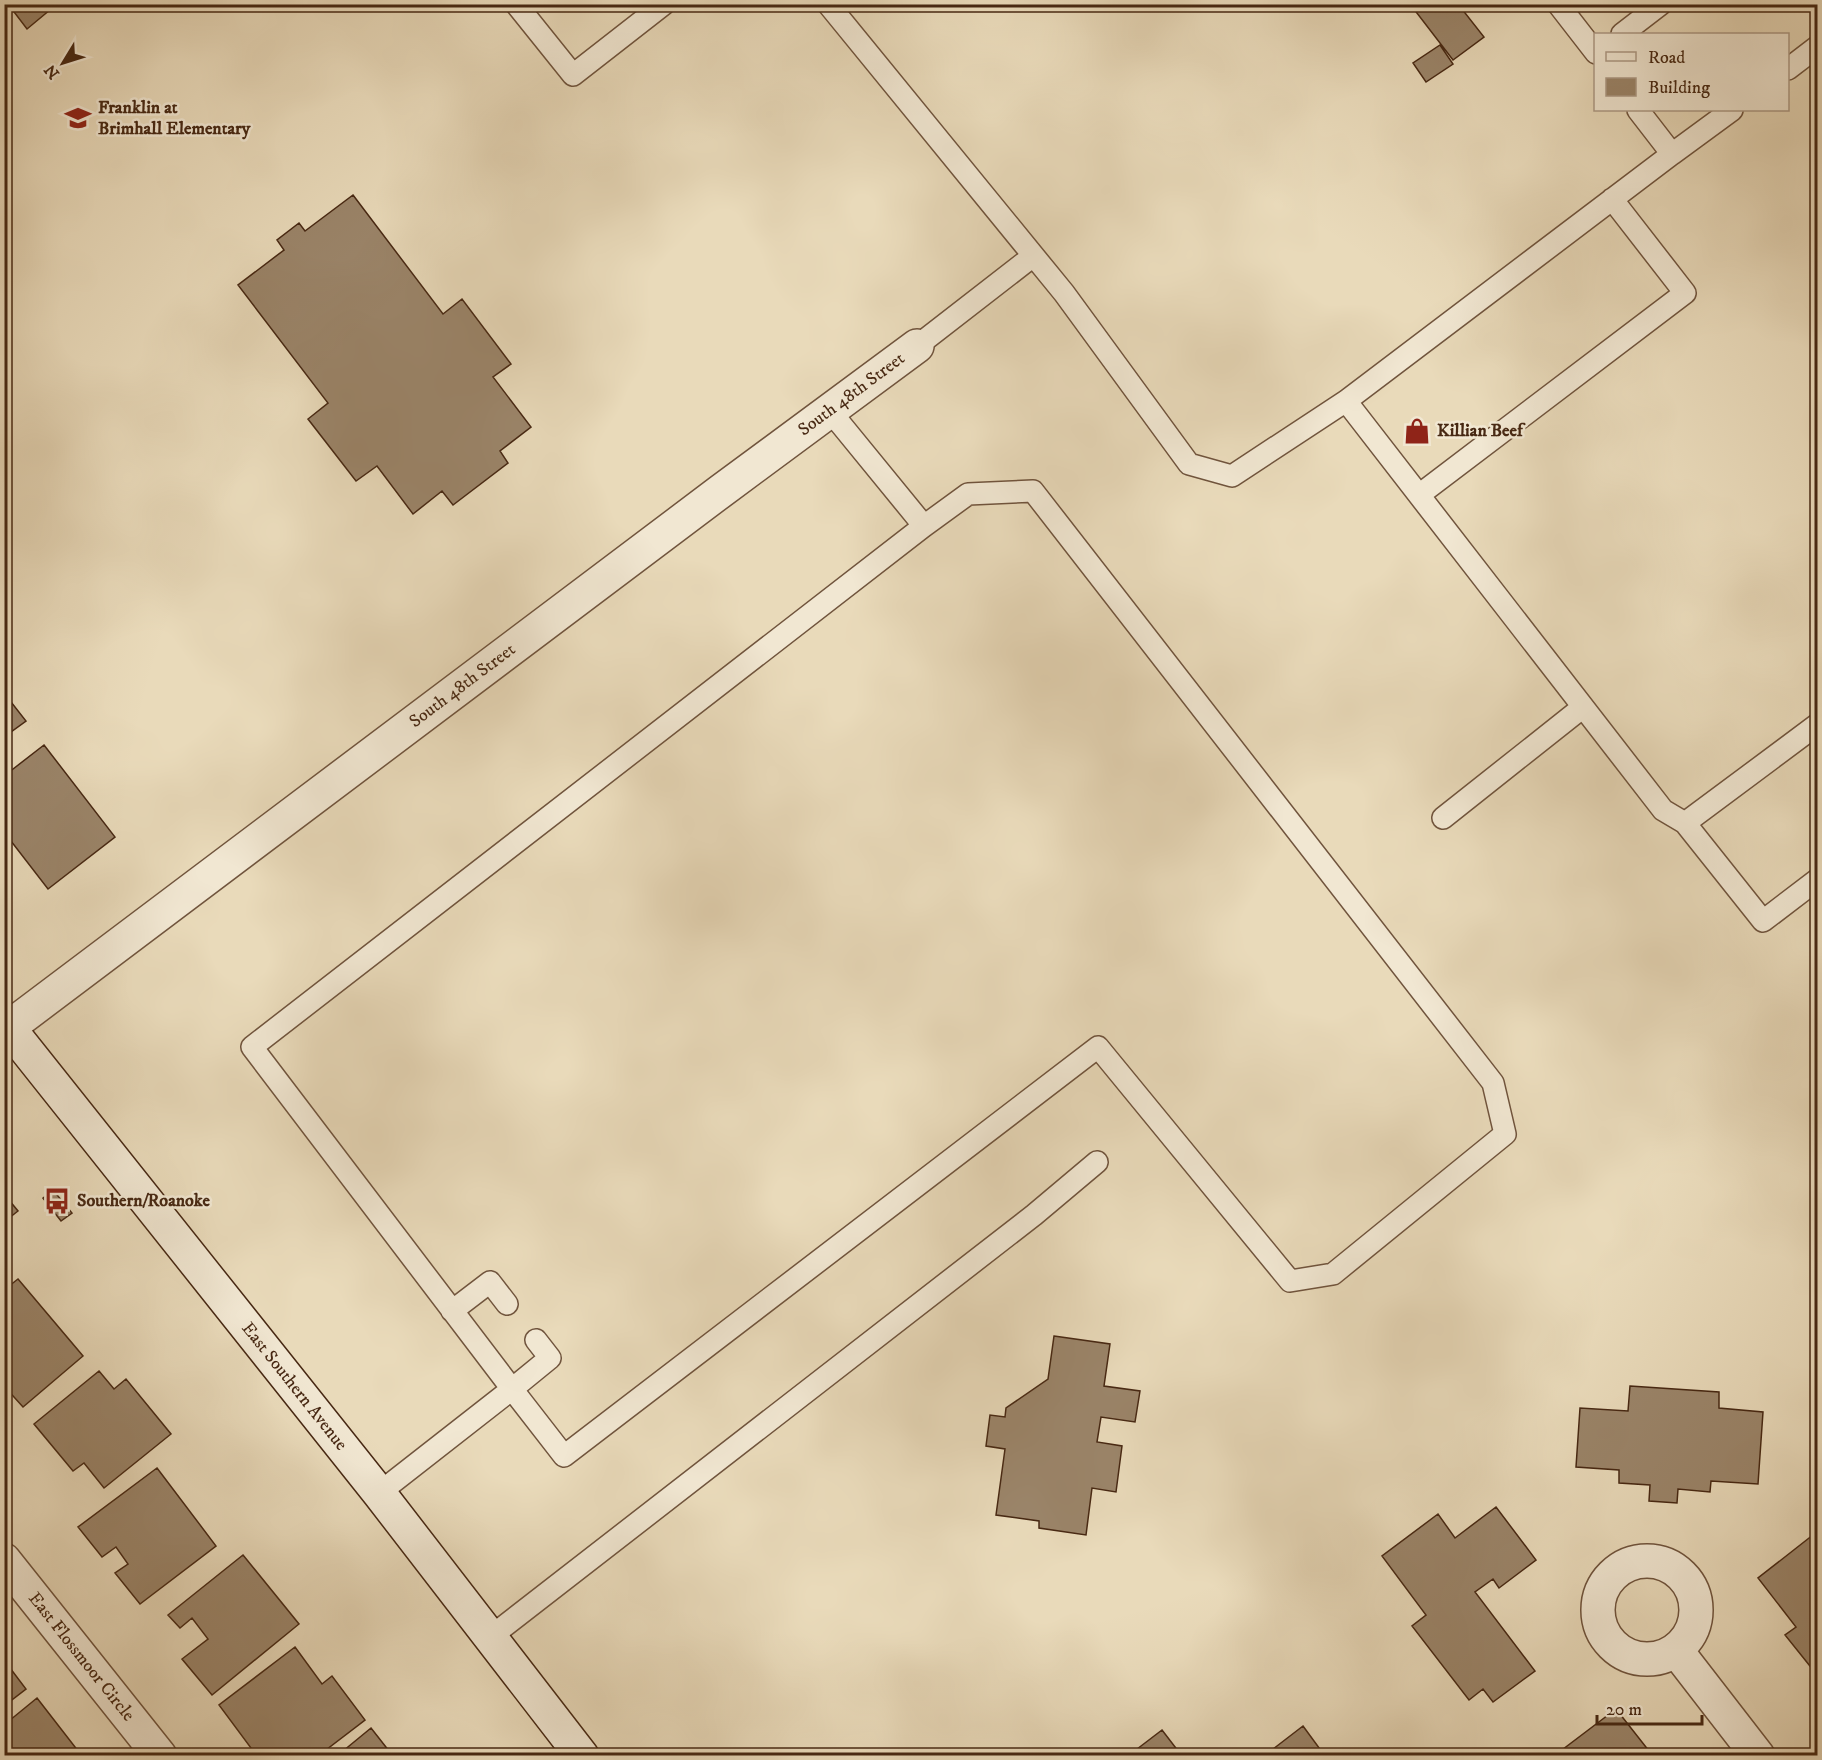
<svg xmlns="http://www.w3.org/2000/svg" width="1822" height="1760" font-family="'IM FELL DW Pica',serif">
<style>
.building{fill:#9b856a;stroke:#472813;stroke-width:1.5}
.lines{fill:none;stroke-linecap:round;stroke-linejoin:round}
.service-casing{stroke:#70543d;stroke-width:24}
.minor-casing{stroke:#70543d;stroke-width:36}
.secondary-casing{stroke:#472813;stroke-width:36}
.service{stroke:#f1e7d2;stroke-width:21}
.minor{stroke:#f1e7d2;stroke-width:33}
.secondary{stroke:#f1e7d2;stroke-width:33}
.labels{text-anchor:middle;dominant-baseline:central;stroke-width:5;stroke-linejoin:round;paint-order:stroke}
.poi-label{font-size:18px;font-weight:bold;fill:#472813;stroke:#f1e7d2;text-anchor:start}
.street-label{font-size:18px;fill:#472813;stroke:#f1e7d2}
</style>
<rect width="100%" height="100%" fill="#e9daba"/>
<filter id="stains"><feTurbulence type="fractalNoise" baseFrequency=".00333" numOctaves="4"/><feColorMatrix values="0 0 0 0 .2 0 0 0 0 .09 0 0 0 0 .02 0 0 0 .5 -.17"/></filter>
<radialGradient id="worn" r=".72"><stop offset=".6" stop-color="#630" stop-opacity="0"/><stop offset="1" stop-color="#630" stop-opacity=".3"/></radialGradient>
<!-- building -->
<path class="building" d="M 8,4 L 57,4 L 27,29 Z
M 1410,4 L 1458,4 L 1484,37 L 1453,60 Z
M 1440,45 L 1453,64 L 1426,82 L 1413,63 Z
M 353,195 L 443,314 L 462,299 L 511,364 L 493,377 L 531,427 L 500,451 L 508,463 L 453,505 L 442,491 L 413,514 L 377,466 L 356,481 L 308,419 L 328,403 L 238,285 L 284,250 L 277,240 L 299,223 L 305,231 Z
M 4,693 L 26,721 L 4,737 Z
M 44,745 L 115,837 L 48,889 L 4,832 L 4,776 Z
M 53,1190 L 72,1213 L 61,1221 L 43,1198 Z
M 4,1194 L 18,1211 L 4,1222 Z
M 18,1279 L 83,1356 L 23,1407 L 4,1386 L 4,1290 Z
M 1054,1336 L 1110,1344 L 1104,1386 L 1140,1391 L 1135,1422 L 1101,1417 L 1097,1442 L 1122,1446 L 1116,1492 L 1092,1488 L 1086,1535 L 1039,1528 L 1039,1521 L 996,1515 L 1005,1449 L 986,1446 L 990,1415 L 1005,1417 L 1006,1408 L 1048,1379 Z
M 99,1371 L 114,1389 L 126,1379 L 171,1434 L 104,1488 L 84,1463 L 73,1471 L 34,1424 Z
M 1630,1386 L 1719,1392 L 1719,1408 L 1763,1412 L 1758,1484 L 1711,1481 L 1710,1492 L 1678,1489 L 1677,1503 L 1649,1501 L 1650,1485 L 1619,1483 L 1619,1470 L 1576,1467 L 1580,1408 L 1628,1411 Z
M 157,1468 L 216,1546 L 140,1604 L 115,1573 L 128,1564 L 116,1547 L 102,1557 L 78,1527 Z
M 1496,1507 L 1536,1560 L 1499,1588 L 1493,1579 L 1475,1592 L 1535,1671 L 1493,1702 L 1483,1689 L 1469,1700 L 1412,1626 L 1426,1615 L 1382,1556 L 1438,1514 L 1455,1538 Z
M 1818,1531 L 1818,1676 L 1785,1635 L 1796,1627 L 1758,1578 Z
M 243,1555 L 299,1624 L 212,1695 L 182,1659 L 208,1639 L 192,1618 L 180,1628 L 168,1615 Z
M 295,1647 L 322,1684 L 332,1676 L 365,1720 L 318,1756 L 257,1756 L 219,1705 Z
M 4,1660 L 26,1689 L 4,1706 Z
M 37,1698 L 82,1756 L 4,1756 L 4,1725 Z
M 1616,1709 L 1653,1756 L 1554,1756 Z
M 1303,1726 L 1325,1756 L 1264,1756 Z
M 371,1728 L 393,1756 L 337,1756 Z
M 1162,1730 L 1182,1756 L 1128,1756 Z"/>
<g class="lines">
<!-- service casing -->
<g class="service-casing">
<path id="service" d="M 516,4 L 573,75 L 664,4
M 828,4 L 1064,293 L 1189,464 L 1232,476 L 1346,401 L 1672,154 L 1638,110
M 1558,4 L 1596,53
M 1622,34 L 1661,4
M 1788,69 L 1818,46
M 1672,154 L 1732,110
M 917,346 L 1033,256
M 1346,401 L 1663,810 L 1685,823
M 830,411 L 924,526
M 1419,495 L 1685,293 L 1612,199
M 1818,724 L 1685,823 L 1763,921 L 1818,879
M 1443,818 L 1583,707
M 452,1311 L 490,1282 L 507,1304
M 379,1493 L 512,1389 L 564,1456 L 1098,1047 L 1290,1281 L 1333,1274 L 1505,1134 L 1493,1083 L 1033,491 L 968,494 L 924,526 L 252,1047 L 512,1389 L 550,1358 L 536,1340
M 489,1638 L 1034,1215 L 1097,1162"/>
</g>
<!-- minor casing -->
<g class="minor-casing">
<g id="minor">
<path id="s1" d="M 4,1031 L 721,491 L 917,346"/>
<path id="s2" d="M 4,1560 L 160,1756"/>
<circle cx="1647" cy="1610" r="49"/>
<path d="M 1676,1650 L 1758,1756"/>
</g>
</g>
<!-- secondary casing -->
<g class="secondary-casing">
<g id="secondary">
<path id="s3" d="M 4,1022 L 379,1493 L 582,1756"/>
</g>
</g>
<!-- service -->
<use href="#service" class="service"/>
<!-- minor -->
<use href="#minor" class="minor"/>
<!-- secondary -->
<use href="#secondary" class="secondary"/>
</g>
<!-- icons -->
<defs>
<g id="school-bare" transform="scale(2.07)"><path d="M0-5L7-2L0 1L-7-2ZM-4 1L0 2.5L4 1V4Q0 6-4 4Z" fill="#8f2418" stroke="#f1e7d2" stroke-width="2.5" paint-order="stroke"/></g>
<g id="shop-bare" transform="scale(2.07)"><path d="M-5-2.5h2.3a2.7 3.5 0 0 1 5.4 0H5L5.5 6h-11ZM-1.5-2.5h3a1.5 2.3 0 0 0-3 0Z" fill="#8f2418" stroke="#f1e7d2" stroke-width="2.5" paint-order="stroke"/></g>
<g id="bus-bare" transform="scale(2.07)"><path d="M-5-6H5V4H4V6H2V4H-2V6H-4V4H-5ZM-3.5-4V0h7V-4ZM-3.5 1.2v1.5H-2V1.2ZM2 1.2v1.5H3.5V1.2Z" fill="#8f2418" stroke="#f1e7d2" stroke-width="2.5" paint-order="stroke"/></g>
</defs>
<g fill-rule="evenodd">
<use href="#school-bare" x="78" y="118"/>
<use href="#shop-bare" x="1417" y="431"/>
<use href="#bus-bare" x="57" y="1201"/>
</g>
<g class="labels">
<!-- poi labels -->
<g class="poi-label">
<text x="98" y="108">Franklin at<tspan x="98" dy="21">Brimhall Elementary</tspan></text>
<text x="1437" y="431">Killian Beef</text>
<text x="77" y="1201">Southern/Roanoke</text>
</g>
<!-- street labels -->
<g class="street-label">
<text stroke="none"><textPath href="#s1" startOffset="1060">South 48th Street</textPath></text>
<text stroke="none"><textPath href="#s1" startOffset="574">South 48th Street</textPath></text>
<text stroke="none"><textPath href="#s3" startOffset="466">East Southern Avenue</textPath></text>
<text stroke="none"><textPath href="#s2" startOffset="124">East Flossmoor Circle</textPath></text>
</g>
</g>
<!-- margin -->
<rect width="1822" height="1760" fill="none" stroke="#e9daba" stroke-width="24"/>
<rect x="6" y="6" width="1810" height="1748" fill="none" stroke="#472813" stroke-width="3"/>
<rect x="12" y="12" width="1798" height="1736" fill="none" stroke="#472813" stroke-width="1.5"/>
<!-- legend -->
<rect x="1594" y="33" width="195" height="78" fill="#f1e7d2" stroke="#ad9b86" stroke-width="1.5"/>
<rect x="1606" y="52" width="30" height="9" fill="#f1e7d2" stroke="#ad9b86" stroke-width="1.5"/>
<text x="1648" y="63" font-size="18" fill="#472813">Road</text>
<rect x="1606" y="78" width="30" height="18" fill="#9b856a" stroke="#ad9b86" stroke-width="1.5"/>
<text x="1648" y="93" font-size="18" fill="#472813">Building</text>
<!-- north arrow -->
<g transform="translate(63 63) rotate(232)" stroke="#f1e7d2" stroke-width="4.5" paint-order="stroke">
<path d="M0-4.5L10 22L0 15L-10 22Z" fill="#472813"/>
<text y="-9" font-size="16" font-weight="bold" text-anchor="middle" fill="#472813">N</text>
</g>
<!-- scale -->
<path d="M1597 1715v9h105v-9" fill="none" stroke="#472813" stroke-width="3"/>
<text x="1606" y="1715" font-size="18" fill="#472813" stroke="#f1e7d2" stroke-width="4.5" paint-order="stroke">20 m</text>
<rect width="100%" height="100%" filter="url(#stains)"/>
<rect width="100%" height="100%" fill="url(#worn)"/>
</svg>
